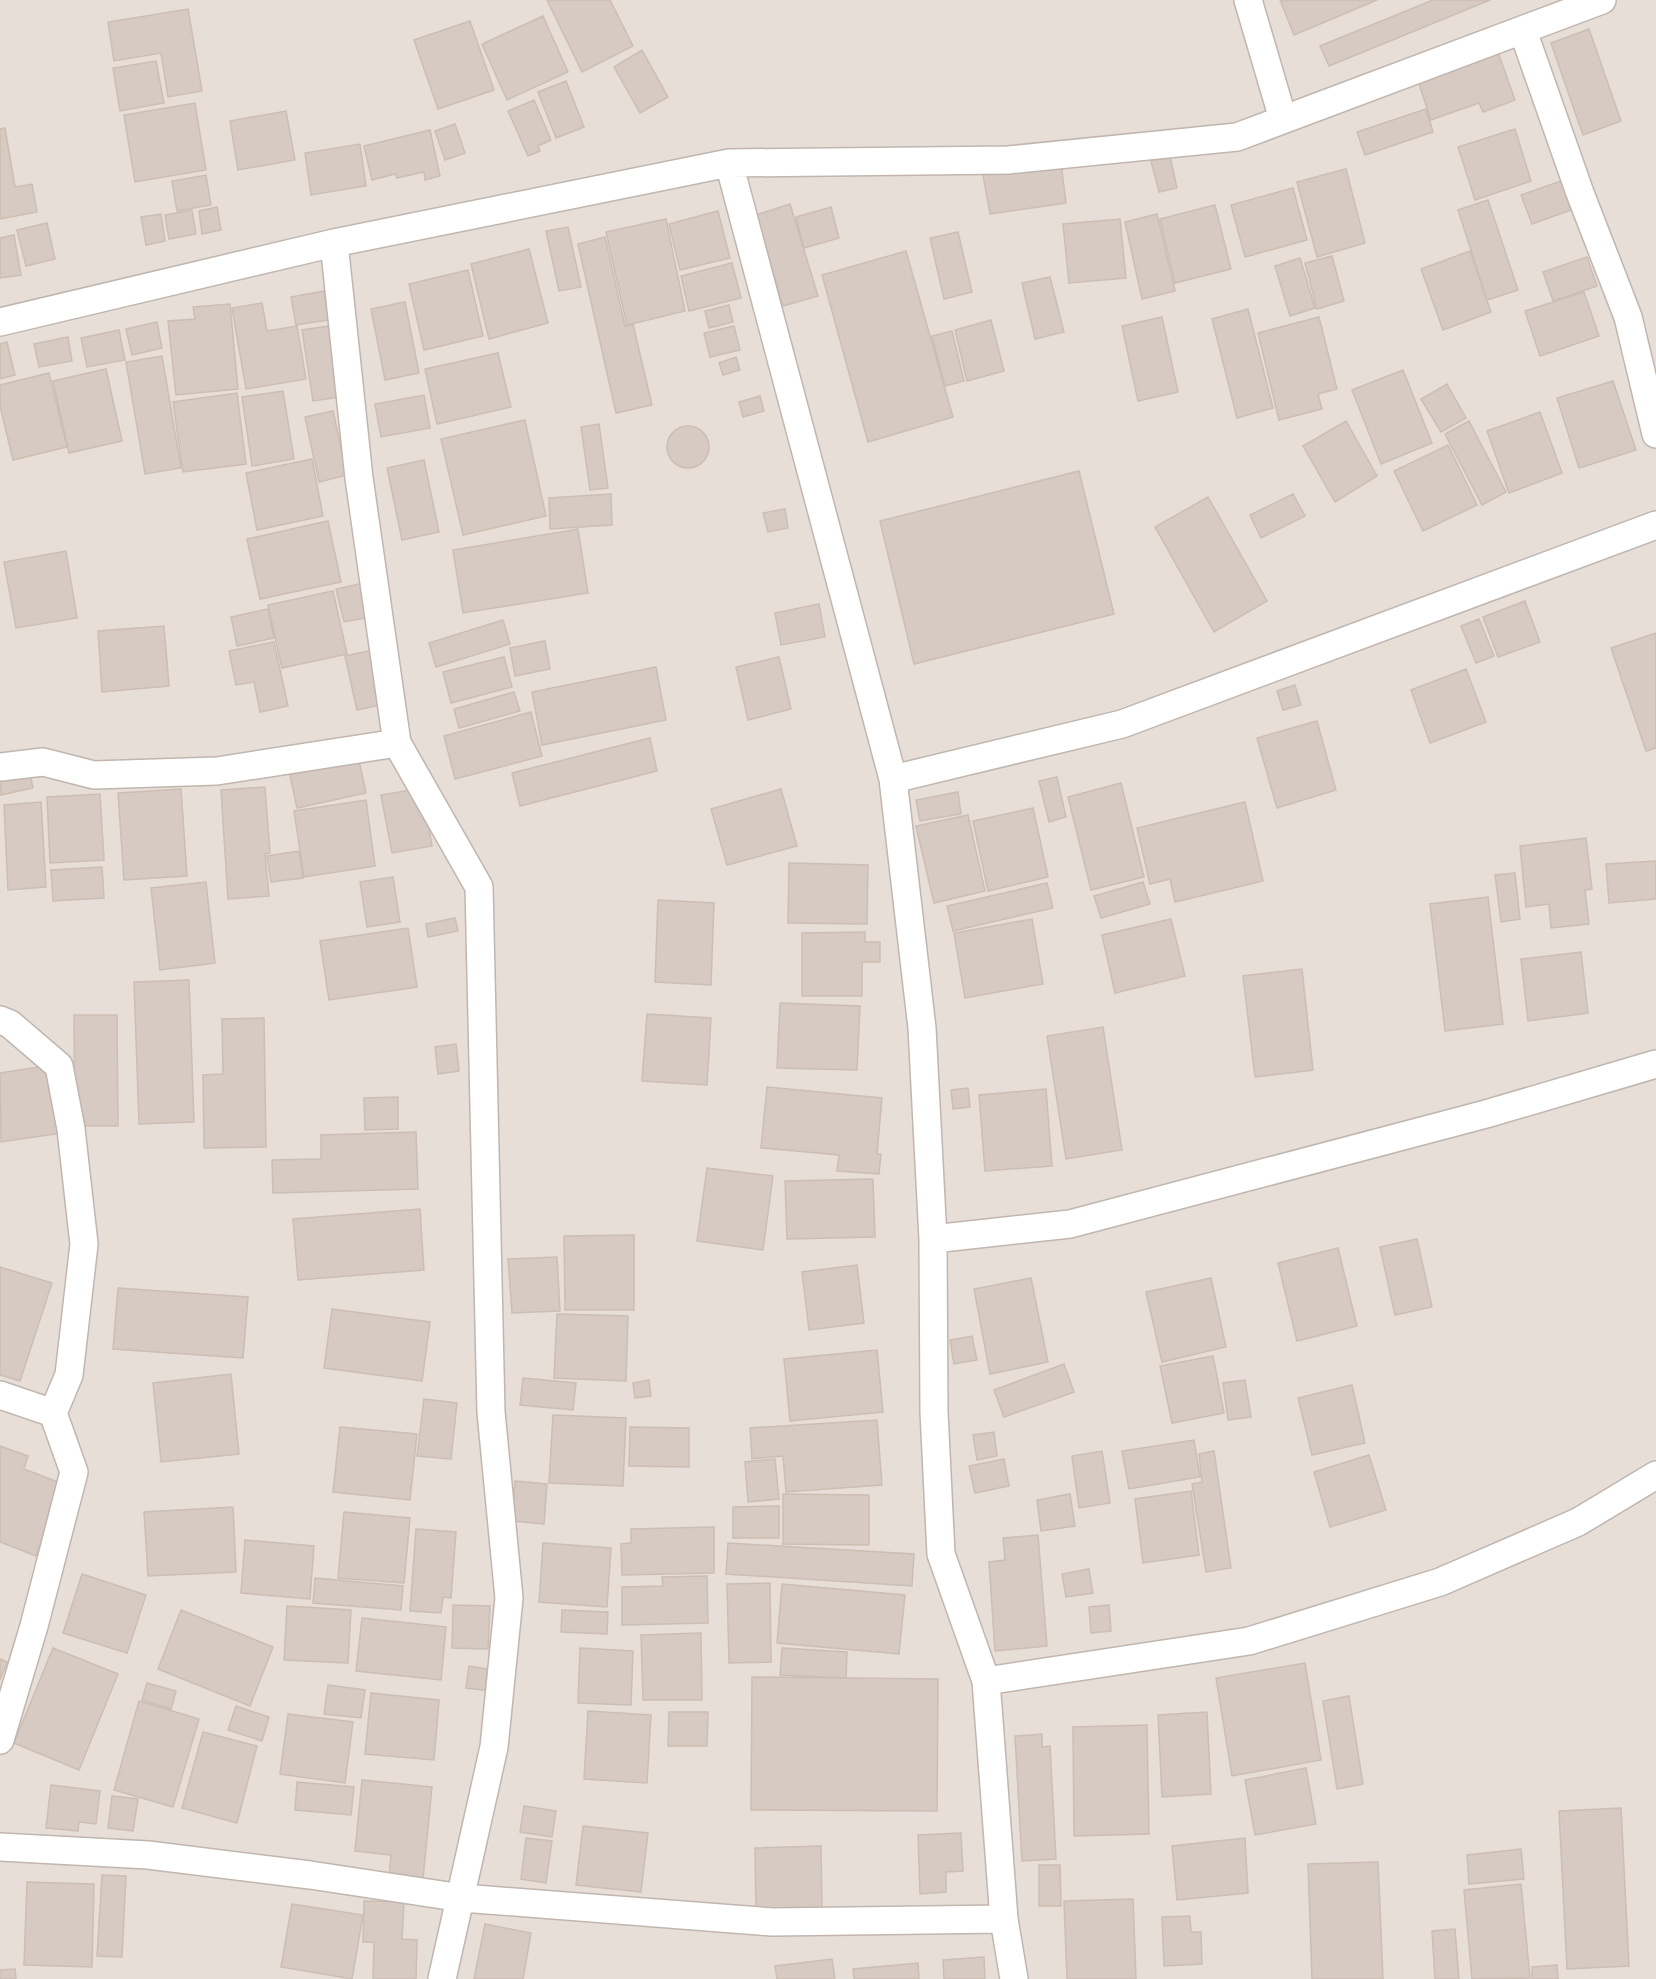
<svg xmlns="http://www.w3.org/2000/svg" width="1656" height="1979" font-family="Figtree,sans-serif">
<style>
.residential{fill:#e6ded7}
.building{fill:#d6cac2;stroke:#cdbeb3;stroke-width:1.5}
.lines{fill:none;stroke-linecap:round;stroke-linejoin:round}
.street-casing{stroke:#c0b6af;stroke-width:30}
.street{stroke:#fff;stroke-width:27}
</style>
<rect width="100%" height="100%" fill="#f2ede9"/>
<!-- residential -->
<path class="residential" d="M 0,0 L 1656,0 L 1656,1979 L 0,1979 Z"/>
<!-- building -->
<path class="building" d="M 547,0 L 610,0 L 633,46 L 582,72 Z
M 1280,0 L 1377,0 L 1294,35 Z
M 1433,0 L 1490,0 L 1329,66 L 1320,46 Z
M 188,9 L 202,91 L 168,97 L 161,53 L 114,61 L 108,22 Z
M 543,16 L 568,72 L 507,100 L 482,44 Z
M 470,21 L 494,90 L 438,109 L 414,40 Z
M 1589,29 L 1621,121 L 1583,135 L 1551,43 Z
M 642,50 L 668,97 L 640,113 L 614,67 Z
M 1498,52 L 1515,100 L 1483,112 L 1479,103 L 1431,120 L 1418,81 Z
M 156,61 L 164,103 L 120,111 L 113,68 Z
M 566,81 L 584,127 L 556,138 L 538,92 Z
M 534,100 L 551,140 L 538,146 L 540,151 L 528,156 L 508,111 Z
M 195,103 L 206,170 L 135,182 L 124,115 Z
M 1426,109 L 1433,132 L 1365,155 L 1357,132 Z
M 286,111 L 295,160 L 238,170 L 230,121 Z
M 455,124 L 465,153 L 445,160 L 435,131 Z
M 5,128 L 15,187 L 32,184 L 37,212 L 0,219 L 0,129 Z
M 1515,129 L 1531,181 L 1475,200 L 1458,147 Z
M 430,130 L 440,176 L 425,180 L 424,172 L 397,178 L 395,174 L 372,180 L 364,146 Z
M 360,144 L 366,186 L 311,195 L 305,153 Z
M 1170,156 L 1177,188 L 1159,192 L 1151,161 Z
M 1061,163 L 1066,203 L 990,214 L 983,175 Z
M 1346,169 L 1365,243 L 1317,257 L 1297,182 Z
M 206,175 L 211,205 L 177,211 L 172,181 Z
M 1561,181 L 1571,210 L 1532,224 L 1521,195 Z
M 1293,188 L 1307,240 L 1245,257 L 1231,205 Z
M 1488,200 L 1518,290 L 1487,300 L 1458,210 Z
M 790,204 L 818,296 L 783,306 L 756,215 Z
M 1215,205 L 1231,269 L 1175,283 L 1160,219 Z
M 217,207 L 221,230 L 202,234 L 199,211 Z
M 831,207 L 839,238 L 804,248 L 796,217 Z
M 192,210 L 196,234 L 169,239 L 165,215 Z
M 718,211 L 730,258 L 680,270 L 669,224 Z
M 161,214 L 165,241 L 146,245 L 141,217 Z
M 1157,214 L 1175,291 L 1142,299 L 1125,222 Z
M 666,219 L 685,311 L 627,325 L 606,232 Z
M 1120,219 L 1126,278 L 1069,283 L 1063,224 Z
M 47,223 L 55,259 L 26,266 L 17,230 Z
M 568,227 L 581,287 L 559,291 L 546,231 Z
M 958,232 L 972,292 L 944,299 L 930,238 Z
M 14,235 L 21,275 L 0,278 L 0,238 Z
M 605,237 L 625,326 L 633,324 L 652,405 L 616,413 L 578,244 Z
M 529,249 L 548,323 L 489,339 L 471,264 Z
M 906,251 L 953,417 L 868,442 L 822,275 Z
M 1470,251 L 1491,312 L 1443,330 L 1421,269 Z
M 1332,256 L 1344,301 L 1317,309 L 1305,263 Z
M 1587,257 L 1597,286 L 1553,301 L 1543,272 Z
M 1300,258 L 1315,308 L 1290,316 L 1275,266 Z
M 732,263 L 741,298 L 689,311 L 681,276 Z
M 468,270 L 483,336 L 424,350 L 409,284 Z
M 1050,277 L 1064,332 L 1035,339 L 1022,283 Z
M 324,291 L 328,320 L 296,325 L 291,297 Z
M 1584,292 L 1599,336 L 1540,356 L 1525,311 Z
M 405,302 L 419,373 L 385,380 L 371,309 Z
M 262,303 L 267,331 L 297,326 L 306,379 L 246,389 L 232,308 Z
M 230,304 L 238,389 L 176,395 L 168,321 L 195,319 L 193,307 Z
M 729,305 L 733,322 L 709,328 L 705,311 Z
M 1248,309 L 1273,408 L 1237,418 L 1212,319 Z
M 1162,317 L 1178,392 L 1138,401 L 1122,326 Z
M 1319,317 L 1337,389 L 1318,394 L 1322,409 L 1279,420 L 1258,333 Z
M 991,320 L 1004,371 L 967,381 L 955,330 Z
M 157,322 L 162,348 L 132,355 L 126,329 Z
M 328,326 L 339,397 L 313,401 L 302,330 Z
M 734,326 L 740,350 L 710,357 L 704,333 Z
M 119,330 L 125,360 L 87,367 L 81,338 Z
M 952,331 L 964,381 L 945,386 L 932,336 Z
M 68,337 L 72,361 L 39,367 L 34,344 Z
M 7,342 L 15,375 L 0,379 L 0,344 Z
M 498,353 L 511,407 L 437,424 L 425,369 Z
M 162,356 L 181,468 L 145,474 L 126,362 Z
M 736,357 L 740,370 L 723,375 L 719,363 Z
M 106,369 L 122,441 L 69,453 L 53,381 Z
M 1403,370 L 1432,443 L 1381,464 L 1352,390 Z
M 49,373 L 67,447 L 13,460 L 0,406 L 0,385 Z
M 1613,381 L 1636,450 L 1579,468 L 1557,398 Z
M 1447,384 L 1466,418 L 1441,432 L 1421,399 Z
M 283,391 L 294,459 L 252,466 L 242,397 Z
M 237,393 L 246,464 L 183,472 L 173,402 Z
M 424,395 L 430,428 L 381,437 L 375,404 Z
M 760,396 L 764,411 L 743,417 L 739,402 Z
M 333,411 L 347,475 L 319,482 L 305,417 Z
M 1540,412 L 1562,473 L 1509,493 L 1487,431 Z
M 525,420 L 546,516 L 463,535 L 441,439 Z
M 1346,421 L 1377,476 L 1335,502 L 1303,446 Z
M 1469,421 L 1506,492 L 1482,505 L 1445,434 Z
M 599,424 L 608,488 L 590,490 L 581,427 Z
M667 447a21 21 0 1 1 42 0a21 21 0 1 1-42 0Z
M 1448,445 L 1477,505 L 1423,531 L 1394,471 Z
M 312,459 L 323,516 L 257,530 L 246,473 Z
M 424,460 L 439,532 L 402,540 L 387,468 Z
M 1079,471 L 1114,614 L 914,664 L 880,521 Z
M 611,494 L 612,525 L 550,529 L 549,498 Z
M 1293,494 L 1305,516 L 1261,538 L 1250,515 Z
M 1208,497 L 1267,601 L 1214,632 L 1155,527 Z
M 785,509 L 788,528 L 768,532 L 763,513 Z
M 328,521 L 341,582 L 260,599 L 247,539 Z
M 578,529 L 588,593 L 463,613 L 453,550 Z
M 66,551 L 77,618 L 16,628 L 4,562 Z
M 364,583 L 371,617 L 344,622 L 336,589 Z
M 333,591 L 347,654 L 282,668 L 268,605 Z
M 1525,601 L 1540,642 L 1498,657 L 1483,617 Z
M 819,604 L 825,637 L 781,645 L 775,613 Z
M 268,609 L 274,638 L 237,646 L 231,617 Z
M 1479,619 L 1494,656 L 1476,663 L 1461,626 Z
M 503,620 L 510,644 L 436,667 L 429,643 Z
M 164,626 L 169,686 L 102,692 L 98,631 Z
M 1656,633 L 1656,748 L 1646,751 L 1611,648 Z
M 545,641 L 550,669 L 515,676 L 510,648 Z
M 274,642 L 288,706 L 260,712 L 254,682 L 236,685 L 229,651 Z
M 373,650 L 385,704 L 357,710 L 345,656 Z
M 504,657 L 512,687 L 451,703 L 443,672 Z
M 779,657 L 791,709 L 748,720 L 736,667 Z
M 656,667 L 666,720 L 542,745 L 532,692 Z
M 1466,669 L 1486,722 L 1430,743 L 1411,690 Z
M 1295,685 L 1301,705 L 1283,710 L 1277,691 Z
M 514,692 L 520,711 L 459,728 L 454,709 Z
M 531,712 L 542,756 L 455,779 L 444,736 Z
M 1317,721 L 1336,790 L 1277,808 L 1257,738 Z
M 650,738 L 657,771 L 520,806 L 512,773 Z
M 358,756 L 366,793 L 297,808 L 289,771 Z
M 29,769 L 33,788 L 1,795 L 0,775 Z
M 1057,777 L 1066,817 L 1049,822 L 1039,781 Z
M 1121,783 L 1144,877 L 1091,890 L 1068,797 Z
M 265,787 L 270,853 L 265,854 L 269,896 L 228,899 L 221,790 Z
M 422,788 L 432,846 L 392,853 L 381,795 Z
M 181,789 L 187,876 L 124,880 L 118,793 Z
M 781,789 L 797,846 L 727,865 L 711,809 Z
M 958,792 L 961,814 L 920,821 L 916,800 Z
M 100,794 L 104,860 L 50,863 L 47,797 Z
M 366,800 L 375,866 L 304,877 L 294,811 Z
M 41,802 L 46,887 L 8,890 L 4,805 Z
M 1245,802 L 1263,881 L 1175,902 L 1170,879 L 1150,884 L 1137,828 Z
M 1033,808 L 1048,877 L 988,891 L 973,821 Z
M 968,815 L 985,891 L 934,903 L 916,826 Z
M 1586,838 L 1592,889 L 1585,890 L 1589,924 L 1551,928 L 1549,904 L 1526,907 L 1520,846 Z
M 299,851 L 303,878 L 271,882 L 267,856 Z
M 1656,861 L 1656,899 L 1609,903 L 1606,864 Z
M 789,863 L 868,865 L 867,924 L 788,923 Z
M 102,867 L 104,898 L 53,901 L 51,870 Z
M 1515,873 L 1520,919 L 1501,922 L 1495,875 Z
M 393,877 L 400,922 L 367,927 L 360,882 Z
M 206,882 L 215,963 L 160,970 L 151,888 Z
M 1143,882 L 1150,904 L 1101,918 L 1094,896 Z
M 1047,883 L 1053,908 L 953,931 L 947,906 Z
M 1488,897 L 1503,1024 L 1445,1031 L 1430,904 Z
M 658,900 L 714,903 L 711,985 L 655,982 Z
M 455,918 L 458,931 L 428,937 L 426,924 Z
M 1032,919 L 1043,984 L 965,998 L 954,933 Z
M 1171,919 L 1185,976 L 1115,993 L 1102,935 Z
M 408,928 L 417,987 L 329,1000 L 320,941 Z
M 865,932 L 865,942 L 880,942 L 880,962 L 862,962 L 862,996 L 802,996 L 802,933 Z
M 1581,952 L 1588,1013 L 1528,1021 L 1521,959 Z
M 1302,969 L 1313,1070 L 1255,1077 L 1243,976 Z
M 189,980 L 194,1122 L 139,1124 L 134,982 Z
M 780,1003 L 860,1006 L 857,1070 L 777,1068 Z
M 647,1014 L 711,1018 L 707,1085 L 642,1081 Z
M 74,1015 L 117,1015 L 118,1126 L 75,1126 Z
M 264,1018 L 266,1147 L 204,1148 L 203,1075 L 223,1074 L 222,1019 Z
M 1103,1027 L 1122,1150 L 1066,1159 L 1047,1036 Z
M 456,1044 L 459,1071 L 438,1074 L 435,1047 Z
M 51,1065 L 61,1133 L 1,1142 L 0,1073 Z
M 767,1087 L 882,1098 L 877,1154 L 881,1154 L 879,1174 L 837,1171 L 839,1155 L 761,1148 Z
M 968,1088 L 970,1107 L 953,1109 L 951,1090 Z
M 1046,1089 L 1052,1166 L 985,1171 L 979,1095 Z
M 398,1097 L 398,1129 L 365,1130 L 364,1098 Z
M 416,1132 L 418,1189 L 273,1193 L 272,1160 L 321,1159 L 321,1135 Z
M 707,1168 L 773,1176 L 763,1250 L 697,1241 Z
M 873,1179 L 875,1237 L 787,1239 L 785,1181 Z
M 420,1209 L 424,1270 L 298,1280 L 293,1219 Z
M 634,1235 L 634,1310 L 565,1310 L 564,1236 Z
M 1417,1239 L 1432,1307 L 1395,1315 L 1380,1247 Z
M 1338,1248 L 1357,1326 L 1297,1341 L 1278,1263 Z
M 557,1257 L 560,1311 L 512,1313 L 508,1259 Z
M 857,1265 L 864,1323 L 809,1330 L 802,1272 Z
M 0,1267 L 52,1283 L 20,1381 L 0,1375 Z
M 1031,1278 L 1048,1362 L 990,1374 L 974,1289 Z
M 1211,1278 L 1226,1347 L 1162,1362 L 1146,1292 Z
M 118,1288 L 248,1297 L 243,1358 L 113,1349 Z
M 332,1309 L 430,1322 L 422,1381 L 324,1368 Z
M 557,1314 L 628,1316 L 626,1381 L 554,1378 Z
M 972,1336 L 977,1360 L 954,1364 L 950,1340 Z
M 877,1350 L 883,1412 L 790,1421 L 784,1359 Z
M 1213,1356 L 1224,1413 L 1172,1423 L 1160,1366 Z
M 1064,1364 L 1074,1392 L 1004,1417 L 994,1390 Z
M 231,1374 L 239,1454 L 161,1462 L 153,1383 Z
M 523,1378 L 576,1383 L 573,1410 L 520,1405 Z
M 649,1380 L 651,1396 L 635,1398 L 633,1383 Z
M 1245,1380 L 1251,1417 L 1228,1420 L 1223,1383 Z
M 1352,1385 L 1365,1443 L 1312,1455 L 1298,1398 Z
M 424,1399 L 457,1403 L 451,1459 L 417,1456 Z
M 553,1415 L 626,1418 L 623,1486 L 549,1483 Z
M 877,1420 L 882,1485 L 786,1492 L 783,1456 L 752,1459 L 750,1428 Z
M 340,1427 L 417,1434 L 410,1500 L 333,1492 Z
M 630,1427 L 689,1428 L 689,1467 L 629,1466 Z
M 994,1432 L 997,1456 L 977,1460 L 973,1435 Z
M 1194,1440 L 1200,1477 L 1129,1489 L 1122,1451 Z
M 0,1446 L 28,1456 L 24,1469 L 63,1484 L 36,1556 L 0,1542 Z
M 1102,1451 L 1110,1503 L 1079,1508 L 1072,1456 Z
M 1214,1451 L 1231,1568 L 1206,1572 L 1192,1484 L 1202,1482 L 1199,1454 Z
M 1369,1455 L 1386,1510 L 1330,1527 L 1314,1472 Z
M 775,1459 L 779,1499 L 748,1502 L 745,1462 Z
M 1004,1459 L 1009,1486 L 975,1493 L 969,1466 Z
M 515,1481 L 547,1484 L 544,1524 L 512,1521 Z
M 1191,1491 L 1199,1555 L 1143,1563 L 1135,1499 Z
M 783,1494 L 869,1495 L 869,1545 L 783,1544 Z
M 1070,1494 L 1075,1526 L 1041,1531 L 1037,1500 Z
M 779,1506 L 779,1538 L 733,1538 L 733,1507 Z
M 233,1507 L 236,1572 L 148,1576 L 144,1512 Z
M 344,1512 L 410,1518 L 404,1583 L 338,1578 Z
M 714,1527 L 714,1573 L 622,1575 L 621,1544 L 631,1543 L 631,1529 Z
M 416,1529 L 456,1532 L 451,1598 L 443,1597 L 441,1613 L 410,1611 Z
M 1038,1535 L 1047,1646 L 995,1651 L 989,1562 L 1005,1560 L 1003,1538 Z
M 245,1540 L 314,1546 L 310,1599 L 241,1593 Z
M 543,1543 L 611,1548 L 607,1607 L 539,1602 Z
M 728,1543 L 914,1554 L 912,1586 L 726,1574 Z
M 1089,1569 L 1093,1593 L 1066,1597 L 1062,1574 Z
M 82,1574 L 146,1595 L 127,1653 L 63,1633 Z
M 707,1576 L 708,1623 L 622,1625 L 622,1587 L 663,1586 L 662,1577 Z
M 315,1578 L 403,1586 L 401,1610 L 313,1603 Z
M 770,1583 L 771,1662 L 729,1663 L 727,1584 Z
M 782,1584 L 905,1595 L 899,1654 L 777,1643 Z
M 453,1605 L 490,1606 L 488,1649 L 452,1648 Z
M 1109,1605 L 1111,1631 L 1091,1633 L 1089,1607 Z
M 287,1606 L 351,1610 L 348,1663 L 284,1660 Z
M 181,1610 L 273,1647 L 250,1706 L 158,1669 Z
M 562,1610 L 608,1612 L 607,1634 L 561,1632 Z
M 362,1618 L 446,1627 L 441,1680 L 356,1671 Z
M 701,1633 L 702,1700 L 643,1700 L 641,1635 Z
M 53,1648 L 118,1674 L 79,1770 L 14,1743 Z
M 580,1648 L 633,1651 L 631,1705 L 578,1703 Z
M 782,1648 L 847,1652 L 846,1678 L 780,1675 Z
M 0,1659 L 7,1662 L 0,1680 Z
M 1305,1663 L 1321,1760 L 1232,1776 L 1216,1678 Z
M 469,1666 L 494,1670 L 491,1691 L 466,1688 Z
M 752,1677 L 938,1679 L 937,1811 L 751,1810 Z
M 147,1683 L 176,1691 L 171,1709 L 142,1700 Z
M 328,1685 L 365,1690 L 361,1718 L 324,1714 Z
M 371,1693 L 439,1700 L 434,1760 L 365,1754 Z
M 1349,1696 L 1363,1784 L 1337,1789 L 1323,1701 Z
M 139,1701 L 199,1719 L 173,1807 L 114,1790 Z
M 236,1706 L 269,1717 L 262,1741 L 228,1730 Z
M 588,1711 L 651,1715 L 647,1783 L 584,1779 Z
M 669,1712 L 708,1712 L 707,1746 L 668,1746 Z
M 1207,1712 L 1211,1794 L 1162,1797 L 1158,1715 Z
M 288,1714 L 353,1722 L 345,1783 L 280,1774 Z
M 1147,1725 L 1149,1834 L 1074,1836 L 1073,1727 Z
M 203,1732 L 257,1746 L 237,1823 L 182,1808 Z
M 1042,1734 L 1042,1747 L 1050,1746 L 1056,1859 L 1022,1861 L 1015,1736 Z
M 1306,1768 L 1316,1824 L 1255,1835 L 1245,1780 Z
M 362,1780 L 432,1787 L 423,1879 L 389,1876 L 391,1855 L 355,1851 Z
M 297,1782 L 354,1787 L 351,1815 L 295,1810 Z
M 51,1785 L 100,1791 L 96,1824 L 79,1822 L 78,1831 L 46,1828 Z
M 112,1796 L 138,1799 L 133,1831 L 108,1828 Z
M 524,1806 L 556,1811 L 552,1837 L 520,1832 Z
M 1621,1808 L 1629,1966 L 1567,1969 L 1559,1811 Z
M 583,1826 L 648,1833 L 641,1892 L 576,1885 Z
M 961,1833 L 963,1871 L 946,1872 L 946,1892 L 920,1894 L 918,1835 Z
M 526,1838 L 552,1841 L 546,1883 L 521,1879 Z
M 1245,1838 L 1248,1893 L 1177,1900 L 1172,1846 Z
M 821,1846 L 822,1911 L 756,1913 L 755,1848 Z
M 1521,1849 L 1524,1879 L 1469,1884 L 1467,1855 Z
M 1378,1862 L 1383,1979 L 1312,1979 L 1308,1864 Z
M 1039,1865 L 1060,1865 L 1061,1906 L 1039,1906 Z
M 102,1875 L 126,1876 L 122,1957 L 97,1956 Z
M 27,1882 L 94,1884 L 92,1967 L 24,1965 Z
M 1521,1884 L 1530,1978 L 1472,1979 L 1464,1890 Z
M 1133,1899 L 1136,1979 L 1067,1979 L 1064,1901 Z
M 364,1901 L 404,1902 L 402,1939 L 417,1940 L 416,1979 L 373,1979 L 374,1942 L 363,1942 Z
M 292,1904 L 363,1915 L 352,1979 L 281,1967 Z
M 1190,1916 L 1191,1932 L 1201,1932 L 1202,1964 L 1164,1966 L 1162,1917 Z
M 485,1924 L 531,1933 L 523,1979 L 474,1979 Z
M 1455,1929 L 1459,1979 L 1435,1979 L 1432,1931 Z
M 984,1957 L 985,1979 L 944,1979 L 943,1960 Z
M 832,1959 L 835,1979 L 777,1979 L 775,1966 Z
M 918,1963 L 919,1979 L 854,1979 L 853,1969 Z
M 1557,1965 L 1558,1979 L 1532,1979 L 1532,1967 Z
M 15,1969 L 16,1979 L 0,1979 L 0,1970 Z"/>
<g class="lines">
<!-- street casing -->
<g class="street-casing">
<path id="street" d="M 1248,0 L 1283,119
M 1523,31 L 1580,193 L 1628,317 L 1656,434
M 729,163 L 893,779 L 922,1028 L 933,1239 L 934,1412 L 941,1554 L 986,1681 L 1004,1919 L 1014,1979
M 334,243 L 359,478 L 397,743 L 479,887 L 491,1412 L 509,1598 L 494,1747 L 442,1979
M 0,322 L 334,243 L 729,163 L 1008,160 L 1237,137 L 1602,0
M 0,767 L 43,762 L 94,775 L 217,771 L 397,743
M 893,779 L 1122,724 L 1656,525
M 0,1020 L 10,1024 L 59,1066 L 71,1129 L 84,1244 L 69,1375 L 53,1413 L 74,1472 L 34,1626 L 0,1740
M 933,1239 L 1070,1224 L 1486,1114 L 1656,1064
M 0,1395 L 53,1413
M 986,1681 L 1249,1641 L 1440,1582 L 1578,1522 L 1656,1475
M 0,1847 L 148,1855 L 310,1875 L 462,1898 L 772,1922 L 1004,1919"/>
</g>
<!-- street -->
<use href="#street" class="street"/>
</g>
</svg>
